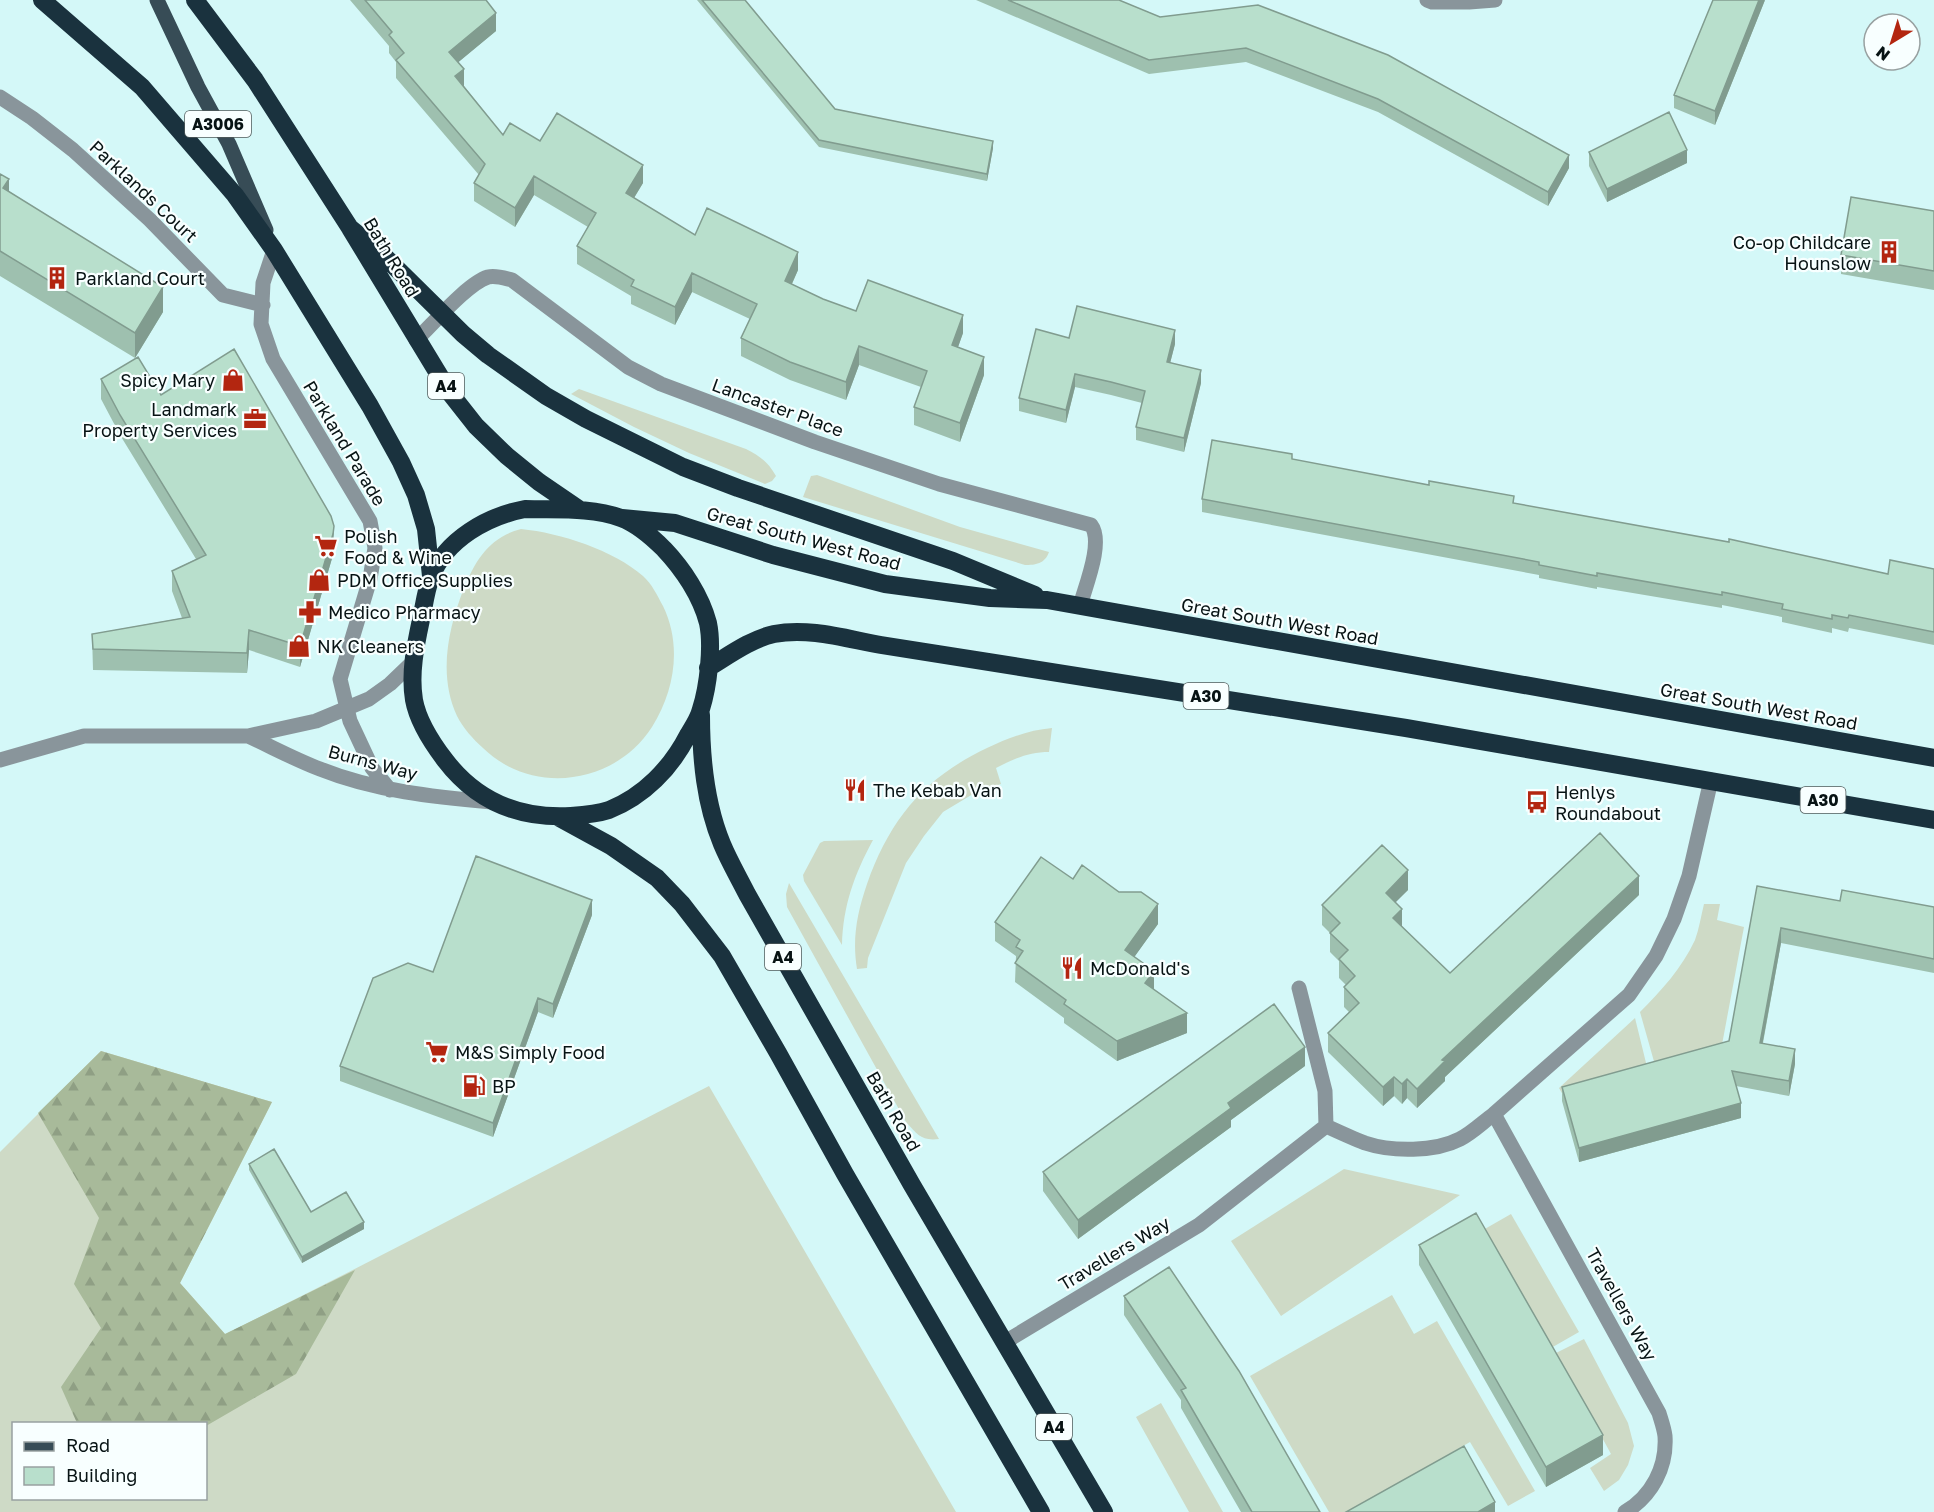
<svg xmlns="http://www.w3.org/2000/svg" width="1934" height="1512" font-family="'Golos Text',sans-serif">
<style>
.grass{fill:#cedac6;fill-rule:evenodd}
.forest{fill:url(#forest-firs)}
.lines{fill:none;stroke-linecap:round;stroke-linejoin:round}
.minor{stroke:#89959b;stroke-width:15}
.major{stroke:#374c56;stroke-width:15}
.highway{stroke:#1a323e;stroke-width:18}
.wall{fill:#9ec0af}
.shaded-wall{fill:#819c8f}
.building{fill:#b8dfcc;stroke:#819c8f;stroke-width:1.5}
.labels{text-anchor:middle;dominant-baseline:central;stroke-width:4.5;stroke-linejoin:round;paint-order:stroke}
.shield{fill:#f8ffff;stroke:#4f5a5a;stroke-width:1.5}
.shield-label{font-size:16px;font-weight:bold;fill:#071314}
.street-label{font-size:18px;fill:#071314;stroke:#f8ffff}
.poi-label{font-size:18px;fill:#071314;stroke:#f8ffff;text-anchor:start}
</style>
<defs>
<pattern id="forest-firs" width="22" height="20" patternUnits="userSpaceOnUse" patternTransform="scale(1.5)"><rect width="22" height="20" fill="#a8ba9a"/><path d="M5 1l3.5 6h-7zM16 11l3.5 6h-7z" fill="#8f9f84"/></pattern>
</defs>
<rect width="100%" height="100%" fill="#d4f8f8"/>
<!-- grass -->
<path class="grass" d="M 579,389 L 746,449 C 760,456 768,462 776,476 L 772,481 L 765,484 L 689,453 L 634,427 L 571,394 Z
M 817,475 L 960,527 L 1049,552 C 1045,564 1035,565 1025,565 L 803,497 L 811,476 Z
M 521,529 C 561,533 613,550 643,576 C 652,584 657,595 663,606 C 682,645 675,690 652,727 C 615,785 532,796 483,748 C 473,739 463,728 457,716 C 438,675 448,629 464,588 C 476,559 490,537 521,529 Z
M 1052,728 L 1049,752 C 1029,752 1013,759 996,768 L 1001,784 L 978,791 L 943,812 L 924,836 L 906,863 L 868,958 L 867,968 L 857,969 C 852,939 857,913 867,884 C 890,819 924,778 987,748 C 1008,738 1029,730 1052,728 Z
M 873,840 C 854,875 843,906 842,945 L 804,881 L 803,875 L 820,843 L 824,841 Z
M 789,883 L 939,1139 C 921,1141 918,1135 906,1122 L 787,907 L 786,894 Z
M 1704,904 L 1720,904 L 1717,920 L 1744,927 L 1721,1050 L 1655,1065 L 1640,1012 C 1661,991 1682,968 1695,940 C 1699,929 1701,916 1704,904 Z
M 1635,1018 L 1648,1071 L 1563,1095 L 1559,1088 Z
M 101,1051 L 272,1102 L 180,1283 L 225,1334 C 388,1254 548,1168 709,1086 L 956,1512 L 0,1512 L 0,1152 ZM 14,1424 L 206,1424 L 206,1498 L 14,1498 Z
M 1344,1169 L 1460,1195 L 1281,1316 L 1231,1241 Z
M 1511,1214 L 1579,1332 L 1551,1348 L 1483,1230 Z
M 1392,1295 L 1414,1334 L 1437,1321 L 1535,1491 L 1508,1506 L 1470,1442 L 1348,1512 L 1329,1512 L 1250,1376 Z
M 1584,1339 L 1628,1423 L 1634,1446 L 1628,1465 L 1619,1480 L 1604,1491 L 1590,1468 L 1611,1454 L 1556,1353 Z
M 1161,1403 L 1223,1512 L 1189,1512 L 1136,1417 Z"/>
<!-- forest -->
<path class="forest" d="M 101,1051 L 272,1102 L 180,1283 L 225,1334 L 355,1270 L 296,1374 L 206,1426 L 206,1424 L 77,1423 L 61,1387 L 101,1328 L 74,1284 L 99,1218 L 38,1113 Z"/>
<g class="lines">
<!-- minor -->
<path class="minor" d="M 1427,0 L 1432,2 L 1469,2 L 1495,0
M 0,97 L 32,118 L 73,150 L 150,220 L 223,295 L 263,305
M 274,250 L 263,283 L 261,324 L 273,359 L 370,521 L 375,548 L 370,579 L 340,679 L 350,721 L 372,768 L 390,790
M 416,340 C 433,324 468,283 488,277 C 496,275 504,278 512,280 L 628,367 L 661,384 L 815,442 L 939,484 L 1091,525 C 1104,542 1085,587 1080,606
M 248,736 C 272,747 296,760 320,769 C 375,791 434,797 492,802
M 0,760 L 84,736 L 248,736 L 316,721 L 369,699 L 390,684 L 414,661
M 1494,1114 L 1629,995 L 1656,956 L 1674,919 L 1689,876 L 1711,780
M 1326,1126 C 1339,1132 1352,1138 1365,1143 C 1392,1152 1435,1152 1460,1139 C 1472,1133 1483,1122 1494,1114 L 1659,1413 C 1661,1420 1664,1428 1665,1436 C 1667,1467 1652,1496 1625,1512
M 1005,1342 L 1199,1225 L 1326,1126 L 1325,1091 L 1299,988"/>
<!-- major -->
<path class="major" d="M 157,0 L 198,87 L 229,144 L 266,230"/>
<!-- highway -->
<path class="highway" d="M 42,0 L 142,87 L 235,195 L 274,250 L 370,406 L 401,462 L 416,495 L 426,529 L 431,576
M 195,0 L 255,80 L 350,228 L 450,393 L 476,426 L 507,456 L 539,482 L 580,510
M 350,228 L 382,254 L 463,334 L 488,355 L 546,396 L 586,419 L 683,467 L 738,488 L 953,561 L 1035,595
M 525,509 C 557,510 591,507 621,518 C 637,524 652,537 664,549 C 683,569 701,596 708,623 C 713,647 708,687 701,709 C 699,718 693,727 688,735 C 671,768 644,796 609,810 C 597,814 584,815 571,816 C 519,819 477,802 445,760 C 432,743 418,722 414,700 C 409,670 417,639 423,610 C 425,599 427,587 431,577 C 446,539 488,516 525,509 Z
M 622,518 L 675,523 L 773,555 L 885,584 L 990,598 L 1047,600 L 1934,758
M 708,668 C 728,656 751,639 774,634 C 809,627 847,639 881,645 L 1406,728 L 1934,820
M 701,715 C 701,759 705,803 722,844 C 729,861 739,878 747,894 L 912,1185 L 1104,1512
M 558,817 L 611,846 L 657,878 L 682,904 L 722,956 L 778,1053 L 845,1174 L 1041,1512"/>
</g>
<!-- wall -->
<path class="wall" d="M 350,0 L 486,0 L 496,31 L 458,62 L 464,86 L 503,135 L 540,141 L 643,183 L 634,198 L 695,235 L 798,270 L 792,284 L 823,299 L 856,311 L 963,333 L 958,347 L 984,375 L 960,442 L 914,425 L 914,407 L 921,387 L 859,365 L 846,400 L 790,380 L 741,356 L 741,338 L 750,319 L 692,292 L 675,325 L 631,304 L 631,296 L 577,264 L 577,246 L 588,227 L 534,195 L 515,227 L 474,201 L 474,183 L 479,175 L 396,78 L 396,62 L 389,53 L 389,46 Z
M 697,0 L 745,0 L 835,109 L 993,148 L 987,181 L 819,147 Z
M 976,0 L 1119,0 L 1160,17 L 1258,5 L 1569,168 L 1548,206 L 1378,112 L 1246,62 L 1149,74 Z
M 1765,0 L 1715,125 L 1674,108 L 1674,95 Z
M 1589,152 L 1687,163 L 1607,202 L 1589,166 Z
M 0,174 L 9,191 L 163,312 L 135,358 L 0,276 Z
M 1934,211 L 1934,290 L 1841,274 L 1841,255 Z
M 1069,338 L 1175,344 L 1170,363 L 1201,383 L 1184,452 L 1136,440 L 1136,427 L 1142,403 L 1111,395 L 1075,387 L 1066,423 L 1019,411 L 1019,398 Z
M 101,379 L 161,395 L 334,546 L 333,555 L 300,667 L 249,650 L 247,673 L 93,670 L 92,634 L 182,618 L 172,591 L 172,571 L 196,559 L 120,435 L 101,399 Z
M 1292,459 L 1514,503 L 1888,574 L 1934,569 L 1934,645 L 1849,628 L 1848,632 L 1832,628 L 1832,633 L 1782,622 L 1782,617 L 1722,605 L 1722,608 L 1597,587 L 1597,589 L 1539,578 L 1539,575 L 1202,512 L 1202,499 Z
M 1073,879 L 1158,924 L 1134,957 L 1154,990 L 1187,1033 L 1117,1061 L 1064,1023 L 1064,1018 L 1015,982 L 1016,956 L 995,941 L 995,922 Z
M 1757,886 L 1840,901 L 1934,907 L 1934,973 L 1781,943 L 1763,1043 L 1795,1064 L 1789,1096 L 1736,1086 L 1741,1118 L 1579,1162 L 1562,1101 L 1562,1087 L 1729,1041 Z
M 1408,890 L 1395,902 L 1402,927 L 1450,973 L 1639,895 L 1445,1077 L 1445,1081 L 1417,1108 L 1407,1098 L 1402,1104 L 1394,1096 L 1383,1106 L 1328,1052 L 1328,1033 L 1349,1012 L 1344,1007 L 1344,987 L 1346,985 L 1339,978 L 1339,961 L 1330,952 L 1330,933 L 1322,925 L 1322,905 Z
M 592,915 L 553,1018 L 538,1012 L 493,1137 L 340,1081 L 340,1066 L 433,972 Z
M 1305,1066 L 1231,1120 L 1231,1127 L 1078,1239 L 1043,1191 L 1043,1172 Z
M 249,1164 L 311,1212 L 364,1229 L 302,1263 L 249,1170 Z
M 1419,1245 L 1603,1455 L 1546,1487 L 1419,1265 Z
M 1124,1296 L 1320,1512 L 1241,1512 L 1181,1408 L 1181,1400 L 1124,1315 Z"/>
<!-- shaded-wall -->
<path class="shaded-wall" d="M 1759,0 L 1765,0 L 1715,125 L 1715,111 Z
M 496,13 L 496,31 L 449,70 L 449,52 Z
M 464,69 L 464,87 L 455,76 Z
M 993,141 L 993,148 L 987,181 L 987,174 Z
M 1687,150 L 1687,163 L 1607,202 L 1607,189 Z
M 1569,155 L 1569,168 L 1548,206 L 1548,192 Z
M 643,165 L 643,183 L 626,211 L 626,193 Z
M 534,176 L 534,195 L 515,227 L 515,208 Z
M 9,179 L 9,204 L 3,188 Z
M 798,252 L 798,270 L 785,299 L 785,281 Z
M 692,273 L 692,292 L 675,325 L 675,307 Z
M 163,287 L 163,312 L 135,358 L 135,333 Z
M 963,315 L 963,333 L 952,364 L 952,345 Z
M 1175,330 L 1175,344 L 1167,375 L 1167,362 Z
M 859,346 L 859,365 L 846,400 L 846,382 Z
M 984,357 L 984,375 L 960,442 L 960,423 Z
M 1201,370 L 1201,383 L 1184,452 L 1184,438 Z
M 1075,374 L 1075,387 L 1066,423 L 1066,410 Z
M 334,526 L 333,555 L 300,667 L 300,646 Z
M 249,630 L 249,650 L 247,673 L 247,653 Z
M 1408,870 L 1408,890 L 1386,912 L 1386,893 Z
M 1639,876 L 1639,895 L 1445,1077 L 1445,1081 L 1417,1108 L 1417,1089 L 1442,1060 Z
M 592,900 L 592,915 L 553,1018 L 553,1004 Z
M 1158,904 L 1158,924 L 1125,970 L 1125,950 Z
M 1402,909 L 1402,928 L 1393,918 Z
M 1781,928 L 1781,943 L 1760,1057 L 1760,1043 Z
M 1154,971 L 1154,991 L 1145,983 Z
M 538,998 L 538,1012 L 493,1137 L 493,1123 Z
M 1187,1013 L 1187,1033 L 1117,1061 L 1117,1041 Z
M 1305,1047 L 1305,1066 L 1231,1120 L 1231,1127 L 1078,1239 L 1078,1220 L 1228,1103 Z
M 1795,1049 L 1795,1064 L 1789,1096 L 1789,1081 Z
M 1394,1077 L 1394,1096 L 1383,1106 L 1383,1087 Z
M 1407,1079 L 1407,1098 L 1402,1104 L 1402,1084 Z
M 1741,1103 L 1741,1118 L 1579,1162 L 1579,1148 Z
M 364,1222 L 364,1229 L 302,1263 L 302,1257 Z
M 1603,1435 L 1603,1455 L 1546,1487 L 1546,1467 Z
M 1495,1502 L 1495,1512 L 1478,1512 Z"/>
<!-- building -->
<path class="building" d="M 365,0 L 486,0 L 496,13 L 449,52 L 464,69 L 455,76 L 503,135 L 510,123 L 540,141 L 557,113 L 643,165 L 626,193 L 695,235 L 707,208 L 798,252 L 785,281 L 823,299 L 856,311 L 868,280 L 963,315 L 952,345 L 984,357 L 960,423 L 914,407 L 927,371 L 859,346 L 846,382 L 790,362 L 741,338 L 757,304 L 692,273 L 675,307 L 631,286 L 634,280 L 577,246 L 596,213 L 534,176 L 515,208 L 474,183 L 485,164 L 396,60 L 404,53 L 389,35 L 392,32 Z
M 702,0 L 745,0 L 835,109 L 993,141 L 987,174 L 819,140 Z
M 1008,0 L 1119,0 L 1160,17 L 1258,5 L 1388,55 L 1569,155 L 1548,192 L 1378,99 L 1246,48 L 1149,60 Z
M 1713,0 L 1759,0 L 1715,111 L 1674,95 Z
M 1669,112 L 1687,150 L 1607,189 L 1589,152 Z
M 0,174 L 9,179 L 3,188 L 163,287 L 135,333 L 0,251 Z
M 1851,197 L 1934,211 L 1934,271 L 1841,255 Z
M 1077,306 L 1175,330 L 1167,362 L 1201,370 L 1184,438 L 1136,427 L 1145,391 L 1111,382 L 1075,374 L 1066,410 L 1019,398 L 1036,329 L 1069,338 Z
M 234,349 L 331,516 L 334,526 L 333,534 L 300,646 L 249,630 L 247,653 L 93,649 L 92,634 L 190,617 L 172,571 L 206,555 L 120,415 L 101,379 L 138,357 L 161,395 Z
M 1212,440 L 1292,454 L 1292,459 L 1429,485 L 1429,481 L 1514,496 L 1513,503 L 1729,542 L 1729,539 L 1888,574 L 1890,560 L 1934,569 L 1934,632 L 1849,615 L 1848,618 L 1832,615 L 1832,619 L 1782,609 L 1783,604 L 1722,592 L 1722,595 L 1597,573 L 1597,576 L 1539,565 L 1539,562 L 1202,499 Z
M 1600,833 L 1639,876 L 1442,1060 L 1445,1061 L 1417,1089 L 1407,1079 L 1402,1084 L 1394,1077 L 1383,1087 L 1328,1033 L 1359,1003 L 1344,987 L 1355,976 L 1339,959 L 1348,950 L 1330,933 L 1340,923 L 1322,905 L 1382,845 L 1408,870 L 1386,893 L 1402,909 L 1393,918 L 1450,973 Z
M 476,856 L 592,900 L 553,1004 L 538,998 L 493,1123 L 340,1066 L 373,978 L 408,963 L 433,972 Z
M 1041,857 L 1073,879 L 1082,865 L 1119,892 L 1141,892 L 1158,904 L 1125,950 L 1154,971 L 1145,983 L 1187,1013 L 1117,1041 L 1064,1004 L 1066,1000 L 1015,963 L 1023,951 L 1016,947 L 1020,940 L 995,922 Z
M 1757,886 L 1840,901 L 1842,890 L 1934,907 L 1934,959 L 1781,928 L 1760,1043 L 1795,1049 L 1789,1081 L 1732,1071 L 1741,1103 L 1579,1148 L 1562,1087 L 1729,1041 Z
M 1274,1004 L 1305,1047 L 1228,1103 L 1231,1108 L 1078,1220 L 1043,1172 Z
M 274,1149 L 311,1212 L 346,1192 L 364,1222 L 302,1257 L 249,1164 Z
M 1476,1213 L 1603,1435 L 1546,1467 L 1419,1245 Z
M 1169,1267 L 1239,1371 L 1320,1512 L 1252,1512 L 1181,1390 L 1186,1388 L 1124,1296 Z
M 1464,1446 L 1495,1502 L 1478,1512 L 1346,1512 Z"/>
<!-- icons -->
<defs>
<g id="building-bare" transform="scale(1.8)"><path d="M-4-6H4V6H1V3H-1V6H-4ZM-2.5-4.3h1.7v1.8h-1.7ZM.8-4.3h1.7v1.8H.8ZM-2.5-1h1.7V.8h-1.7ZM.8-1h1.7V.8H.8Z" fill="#b32610" stroke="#f8ffff" stroke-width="2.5" paint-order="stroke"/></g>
<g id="shop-bare" transform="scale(1.8)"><path d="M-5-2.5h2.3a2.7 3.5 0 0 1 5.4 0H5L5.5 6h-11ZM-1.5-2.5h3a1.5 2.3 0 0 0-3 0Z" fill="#b32610" stroke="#f8ffff" stroke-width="2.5" paint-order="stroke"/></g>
<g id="office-bare" transform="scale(1.8)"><path d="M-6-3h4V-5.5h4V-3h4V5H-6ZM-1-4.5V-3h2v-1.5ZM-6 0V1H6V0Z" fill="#b32610" stroke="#f8ffff" stroke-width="2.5" paint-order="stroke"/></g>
<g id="supermarket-bare" transform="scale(1.8)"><path d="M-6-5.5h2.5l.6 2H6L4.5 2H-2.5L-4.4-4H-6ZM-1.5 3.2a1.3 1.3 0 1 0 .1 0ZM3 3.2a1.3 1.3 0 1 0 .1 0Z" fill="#b32610" stroke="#f8ffff" stroke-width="2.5" paint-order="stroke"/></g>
<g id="pharmacy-bare" transform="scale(1.8)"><path d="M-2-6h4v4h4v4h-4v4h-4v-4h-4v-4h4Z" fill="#b32610" stroke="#f8ffff" stroke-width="2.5" paint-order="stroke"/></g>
<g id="restaurant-bare" transform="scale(1.8)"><path d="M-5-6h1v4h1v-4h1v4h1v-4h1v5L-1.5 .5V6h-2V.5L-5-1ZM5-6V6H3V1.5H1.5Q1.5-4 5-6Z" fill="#b32610" stroke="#f8ffff" stroke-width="2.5" paint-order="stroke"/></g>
<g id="bus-bare" transform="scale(1.8)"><path d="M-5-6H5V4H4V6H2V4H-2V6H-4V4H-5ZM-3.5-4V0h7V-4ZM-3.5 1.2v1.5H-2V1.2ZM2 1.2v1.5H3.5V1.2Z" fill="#b32610" stroke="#f8ffff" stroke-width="2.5" paint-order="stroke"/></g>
<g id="fuel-bare" transform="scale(1.8)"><path d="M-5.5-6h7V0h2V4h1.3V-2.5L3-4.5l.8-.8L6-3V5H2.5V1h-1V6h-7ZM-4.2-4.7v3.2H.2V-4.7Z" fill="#b32610" stroke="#f8ffff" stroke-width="2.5" paint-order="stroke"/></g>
</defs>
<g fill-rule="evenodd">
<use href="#building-bare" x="1889" y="252"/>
<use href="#building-bare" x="57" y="278"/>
<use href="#shop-bare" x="233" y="380"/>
<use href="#office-bare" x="255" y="419"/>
<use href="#supermarket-bare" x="326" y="546"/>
<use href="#shop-bare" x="319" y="580"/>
<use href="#pharmacy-bare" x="310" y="612"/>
<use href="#shop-bare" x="299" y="646"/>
<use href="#restaurant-bare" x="855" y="790"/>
<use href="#bus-bare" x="1537" y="802"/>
<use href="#restaurant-bare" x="1072" y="968"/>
<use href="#supermarket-bare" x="437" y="1052"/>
<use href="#fuel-bare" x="474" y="1086"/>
</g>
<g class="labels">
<!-- shield labels -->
<g class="shield">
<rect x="185" y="111" width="66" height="26" rx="4.5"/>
<rect x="428" y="373" width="36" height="26" rx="4.5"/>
<rect x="1183.5" y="683" width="45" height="26" rx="4.5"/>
<rect x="1800.5" y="787" width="45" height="26" rx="4.5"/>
<rect x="765" y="944" width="36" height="26" rx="4.5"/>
<rect x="1036" y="1414" width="36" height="26" rx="4.5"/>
</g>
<g class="shield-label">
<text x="218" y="124">A3006</text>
<text x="446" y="386">A4</text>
<text x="1206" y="696">A30</text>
<text x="1823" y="800">A30</text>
<text x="783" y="957">A4</text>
<text x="1054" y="1427">A4</text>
</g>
<!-- street labels -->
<g class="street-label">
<text transform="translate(144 191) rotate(43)">Parklands Court</text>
<text transform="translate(392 257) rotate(59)">Bath Road</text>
<text transform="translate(778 407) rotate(20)">Lancaster Place</text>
<text transform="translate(345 443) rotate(59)">Parkland Parade</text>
<text transform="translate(804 538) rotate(15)">Great South West Road</text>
<text transform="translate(1280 621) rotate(10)">Great South West Road</text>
<text transform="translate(1759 706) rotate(10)">Great South West Road</text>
<text transform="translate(373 762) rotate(15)">Burns Way</text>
<text transform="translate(894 1111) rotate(60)">Bath Road</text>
<text transform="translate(1114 1253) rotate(-31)">Travellers Way</text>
<text transform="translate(1622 1304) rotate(61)">Travellers Way</text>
</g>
<!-- poi labels -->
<g class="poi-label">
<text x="1871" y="242" text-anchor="end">Co-op Childcare<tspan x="1871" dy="21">Hounslow</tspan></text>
<text x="75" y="278">Parkland Court</text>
<text x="215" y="380" text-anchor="end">Spicy Mary</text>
<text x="237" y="409" text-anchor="end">Landmark<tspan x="237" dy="21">Property Services</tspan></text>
<text x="344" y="536">Polish<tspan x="344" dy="21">Food &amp; Wine</tspan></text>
<text x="337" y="580">PDM Office Supplies</text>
<text x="328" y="612">Medico Pharmacy</text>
<text x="317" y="646">NK Cleaners</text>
<text x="873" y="790">The Kebab Van</text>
<text x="1555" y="792">Henlys<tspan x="1555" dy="21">Roundabout</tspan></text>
<text x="1090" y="968">McDonald's</text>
<text x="455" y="1052">M&amp;S Simply Food</text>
<text x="492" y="1086">BP</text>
</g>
</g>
<!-- legend -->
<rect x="12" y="1422" width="195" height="78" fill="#f8ffff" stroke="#98a1a1" stroke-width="1.5"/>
<rect x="24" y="1442" width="30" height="9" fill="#374c56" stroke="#98a1a1" stroke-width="1.5"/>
<text x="66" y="1452" font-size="18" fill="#071314">Road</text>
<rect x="24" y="1467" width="30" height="18" fill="#b8dfcc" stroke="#98a1a1" stroke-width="1.5"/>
<text x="66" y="1482" font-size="18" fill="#071314">Building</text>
<!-- north arrow -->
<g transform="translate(1892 42) rotate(218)"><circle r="28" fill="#f8ffff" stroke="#98a1a1" stroke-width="1.5"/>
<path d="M0-4.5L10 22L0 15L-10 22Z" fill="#b32610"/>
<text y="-9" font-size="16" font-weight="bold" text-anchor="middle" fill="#071314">N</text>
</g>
</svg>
